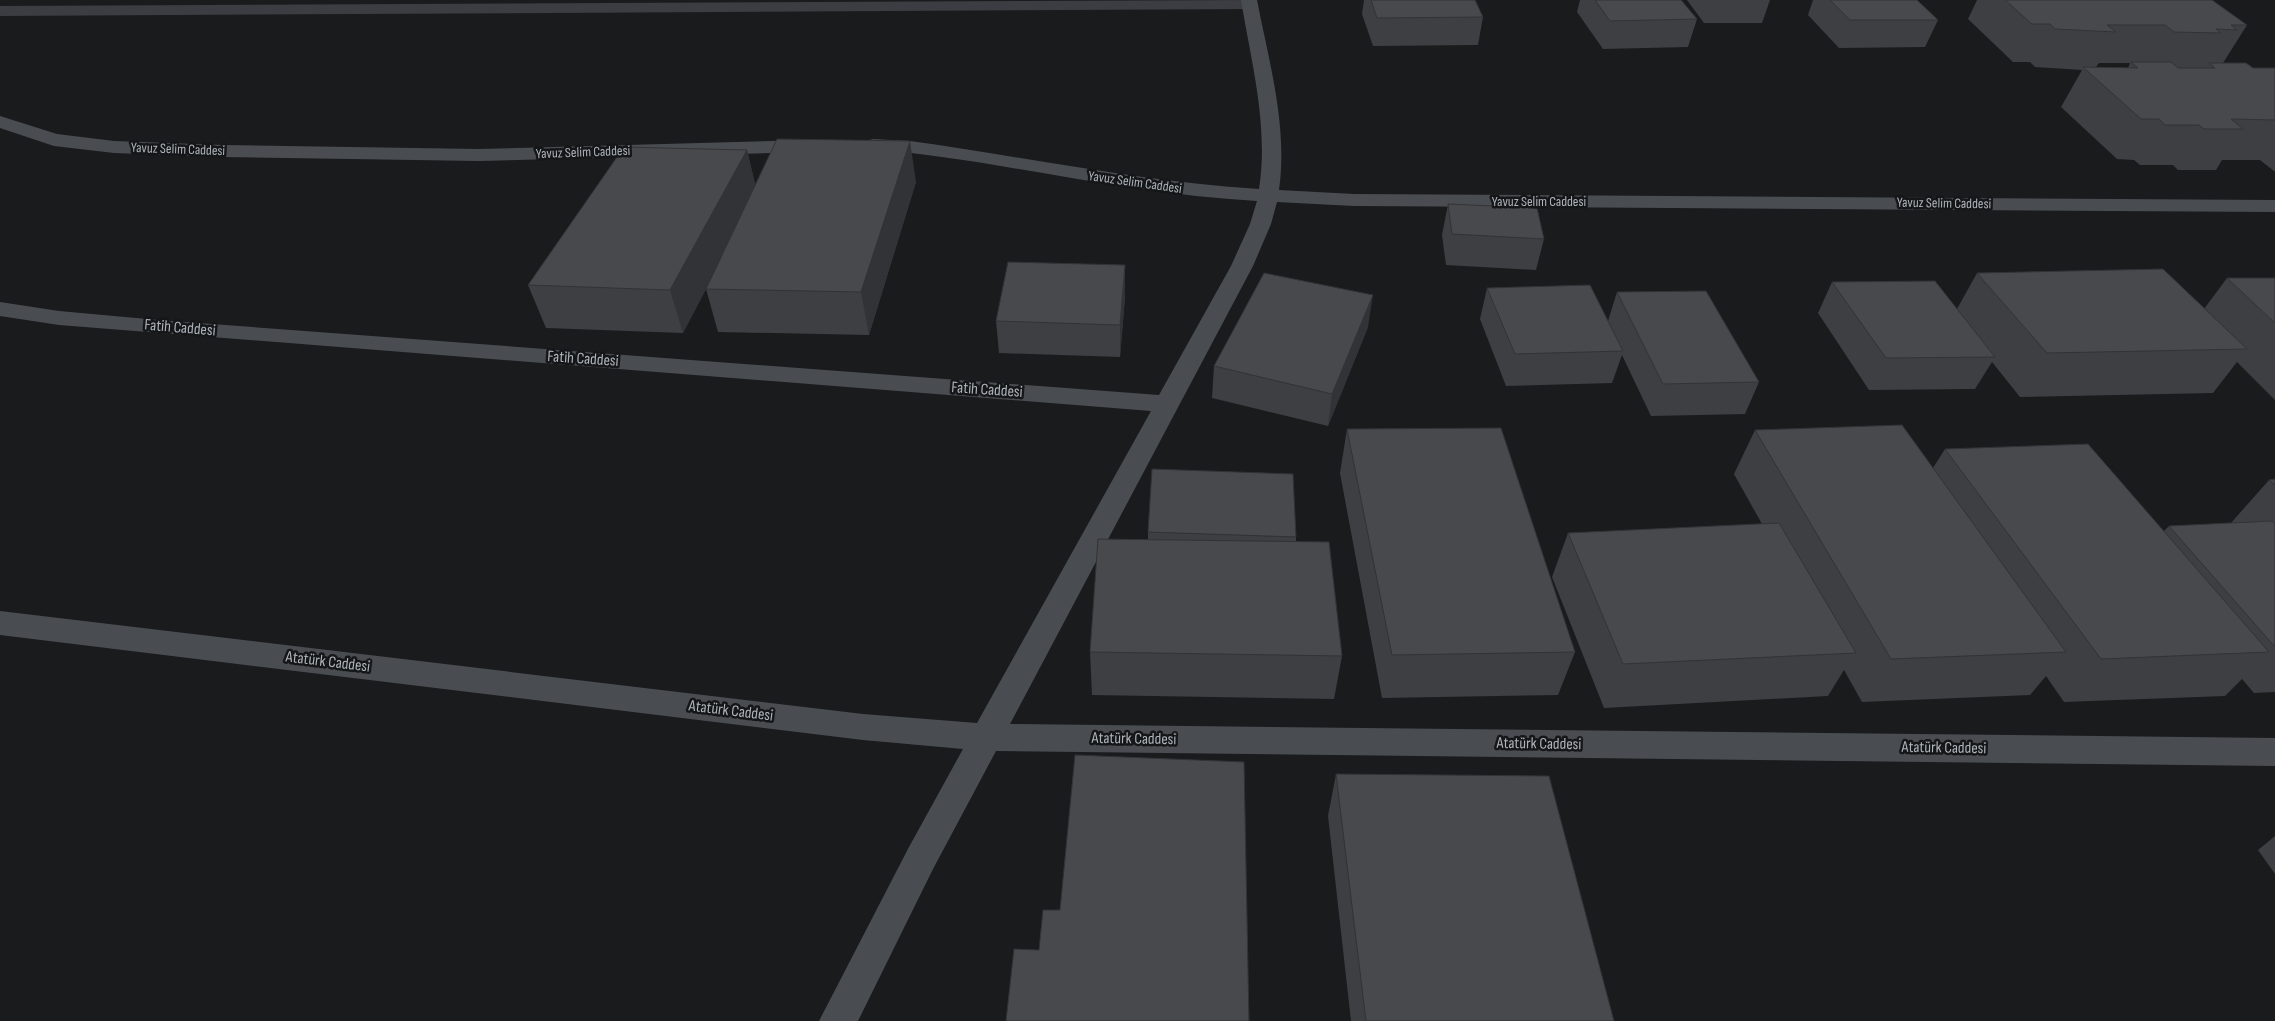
<svg xmlns="http://www.w3.org/2000/svg" width="2275" height="1021" font-family="'Sofia Sans Condensed',sans-serif">
<style>
.lines{fill:none;stroke-linecap:round;stroke-linejoin:round}
.street{fill:#3b3d42;fill-rule:evenodd}
.secondary{fill:#494d52;fill-rule:evenodd}
.wall{fill:#3d3f42;fill-rule:evenodd}
.shaded-wall{fill:#323336}
.building{fill:#47494d;stroke:#323336}
.labels{text-anchor:middle;dominant-baseline:central;stroke-width:5;stroke-linejoin:round;paint-order:stroke}
.far-street-label{font-size:14px;fill:#adb4bc;stroke:#151618}
.street-label{font-size:16px;fill:#adb4bc;stroke:#151618}
</style>
<rect width="100%" height="100%" fill="#1a1b1d"/>
<g class="lines">
<!-- street -->
<path class="street" d="M 1250,0 L 1256,1 L 1258,5 L 1256,9 L 0,16 L 0,6 Z"/>
<!-- secondary -->
<path class="secondary" d="M 1241,0 L 1257,0 C 1269,62 1288,126 1279,190 L 1354,194 L 2275,200 L 2275,212 L 1354,206 L 1277,202 L 1271,224 L 1253,266 L 1010,724 L 2275,738 L 2275,766 L 996,751 L 933,869 L 858,1021 L 819,1021 L 909,847 L 963,749 L 863,740 L 0,635 L 0,611 L 863,714 L 977,723 L 1151,411 L 59,325 L 0,316 L 0,302 L 59,311 L 158,320 L 1159,395 L 1231,266 L 1250,224 L 1257,201 C 1164,196 1074,178 983,163 C 959,159 935,156 911,153 C 896,151 881,153 866,149 L 863,145 L 866,141 L 873,139 L 910,141 C 1026,157 1142,182 1259,189 C 1269,126 1251,61 1241,0 Z
M 0,116 L 57,134 L 114,141 L 223,145 L 479,149 L 810,140 L 817,142 L 820,146 L 817,150 L 810,152 L 479,161 L 223,157 L 114,153 L 54,146 L 0,128 Z"/>
</g>
<!-- wall -->
<path class="wall" d="M 1364,0 L 1475,0 L 1483,17 L 1478,45 L 1373,46 L 1362,14 Z
M 1580,0 L 1681,0 L 1697,19 L 1688,47 L 1603,49 L 1577,12 Z
M 1687,0 L 1770,0 L 1762,23 L 1704,23 Z
M 1813,0 L 1917,0 L 1938,20 L 1925,47 L 1839,48 L 1808,15 Z
M 1977,0 L 2212,0 L 2247,25 L 2223,63 L 2253,68 L 2275,68 L 2275,171 L 2274,171 L 2260,160 L 2222,160 L 2216,170 L 2178,170 L 2173,165 L 2140,165 L 2134,160 L 2117,159 L 2061,107 L 2082,70 L 2035,67 L 2030,62 L 2013,62 L 1968,19 ZM 2099,63 L 2130,63 L 2128,68 L 2096,67 Z
M 747,150 L 755,185 L 916,182 L 869,335 L 718,332 L 706,289 L 683,333 L 546,328 L 528,285 Z
M 1448,204 L 1544,239 L 1536,270 L 1446,265 L 1442,235 Z
M 1125,265 L 1125,297 L 1120,357 L 999,353 L 996,321 Z
M 1977,273 L 2204,309 L 2227,278 L 2275,278 L 2275,400 L 2237,362 L 2213,393 L 2020,397 L 1992,362 L 1975,389 L 1869,390 L 1818,313 L 1832,282 L 1957,309 Z
M 1487,288 L 1608,321 L 1617,292 L 1759,382 L 1745,414 L 1651,416 L 1622,355 L 1612,383 L 1506,386 L 1480,319 Z
M 1368,327 L 1328,426 L 1212,398 L 1214,366 Z
M 1347,429 L 1575,652 L 1558,695 L 1382,698 L 1340,473 Z
M 1755,430 L 1933,468 L 1945,449 L 2164,531 L 2169,526 L 2231,523 L 2269,480 L 2275,479 L 2275,692 L 2254,693 L 2242,679 L 2225,696 L 2064,702 L 2046,676 L 2030,695 L 1862,702 L 1844,670 L 1828,696 L 1604,708 L 1552,577 L 1568,533 L 1762,524 L 1734,474 Z
M 1148,532 L 1296,537 L 1296,542 L 1342,656 L 1334,699 L 1092,695 L 1090,652 L 1148,539 Z
M 1336,774 L 1614,1021 L 1351,1021 L 1328,816 Z
M 2275,836 L 2275,874 L 2258,850 Z"/>
<!-- shaded-wall -->
<path class="shaded-wall" d="M 910,141 L 916,182 L 869,335 L 861,292 Z
M 747,150 L 757,191 L 683,333 L 670,290 Z
M 1125,265 L 1125,297 L 1120,357 L 1120,325 Z
M 1373,295 L 1368,327 L 1328,426 L 1332,394 Z"/>
<!-- building -->
<path class="building" d="M 1371,0 L 1475,0 L 1483,17 L 1377,18 Z
M 1595,0 L 1681,0 L 1697,19 L 1610,21 Z
M 1830,0 L 1917,0 L 1938,20 L 1850,20 Z
M 2005,0 L 2212,0 L 2247,25 L 2231,25 L 2237,30 L 2216,29 L 2221,33 L 2174,32 L 2165,25 L 2107,25 L 2116,32 L 2055,29 L 2050,24 L 2032,24 Z
M 2131,62 L 2171,62 L 2178,68 L 2215,68 L 2209,63 L 2246,63 L 2253,68 L 2275,68 L 2275,120 L 2231,119 L 2243,129 L 2204,129 L 2199,125 L 2165,125 L 2159,119 L 2141,119 L 2083,67 L 2138,68 Z
M 777,139 L 910,141 L 861,292 L 706,289 Z
M 624,147 L 747,150 L 670,290 L 528,285 Z
M 1448,204 L 1537,208 L 1544,239 L 1452,234 Z
M 1008,262 L 1125,265 L 1120,325 L 996,321 Z
M 2163,269 L 2247,349 L 2047,353 L 1977,273 Z
M 1264,273 L 1373,295 L 1332,394 L 1214,366 Z
M 2227,278 L 2275,278 L 2275,323 Z
M 1935,281 L 1995,357 L 1886,358 L 1832,282 Z
M 1590,285 L 1623,351 L 1515,354 L 1487,288 Z
M 1706,291 L 1759,382 L 1663,384 L 1617,292 Z
M 1902,425 L 2066,652 L 1891,659 L 1755,430 Z
M 1501,428 L 1575,652 L 1392,655 L 1347,429 Z
M 2088,444 L 2269,652 L 2101,659 L 1945,449 Z
M 1152,469 L 1293,474 L 1296,537 L 1148,532 Z
M 2275,479 L 2275,485 L 2269,480 Z
M 2272,521 L 2275,524 L 2275,647 L 2169,526 Z
M 1779,523 L 1856,653 L 1623,664 L 1568,533 Z
M 1098,539 L 1329,542 L 1342,656 L 1090,652 Z
M 1075,755 L 1244,762 L 1249,1021 L 1006,1021 L 1014,949 L 1039,950 L 1043,910 L 1060,910 Z
M 1336,774 L 1549,776 L 1614,1021 L 1366,1021 Z"/>
<g class="labels">
<!-- far-street labels -->
<g class="far-street-label">
<text transform="translate(178 149) rotate(2)">Yavuz Selim Caddesi</text>
<text transform="translate(583 152) rotate(-2)">Yavuz Selim Caddesi</text>
<text transform="translate(1135 182) rotate(8)">Yavuz Selim Caddesi</text>
<text x="1539" y="201">Yavuz Selim Caddesi</text>
<text transform="translate(1944 203) rotate(1)">Yavuz Selim Caddesi</text>
</g>
<!-- street labels -->
<g class="street-label">
<text transform="translate(180 328) rotate(5)">Fatih Caddesi</text>
<text transform="translate(583 359) rotate(4)">Fatih Caddesi</text>
<text transform="translate(987 390) rotate(4)">Fatih Caddesi</text>
<text transform="translate(328 662) rotate(7)">Atatürk Caddesi</text>
<text transform="translate(731 711) rotate(7)">Atatürk Caddesi</text>
<text transform="translate(1134 739) rotate(1)">Atatürk Caddesi</text>
<text transform="translate(1539 744) rotate(1)">Atatürk Caddesi</text>
<text transform="translate(1944 748) rotate(1)">Atatürk Caddesi</text>
</g>
</g>
</svg>
